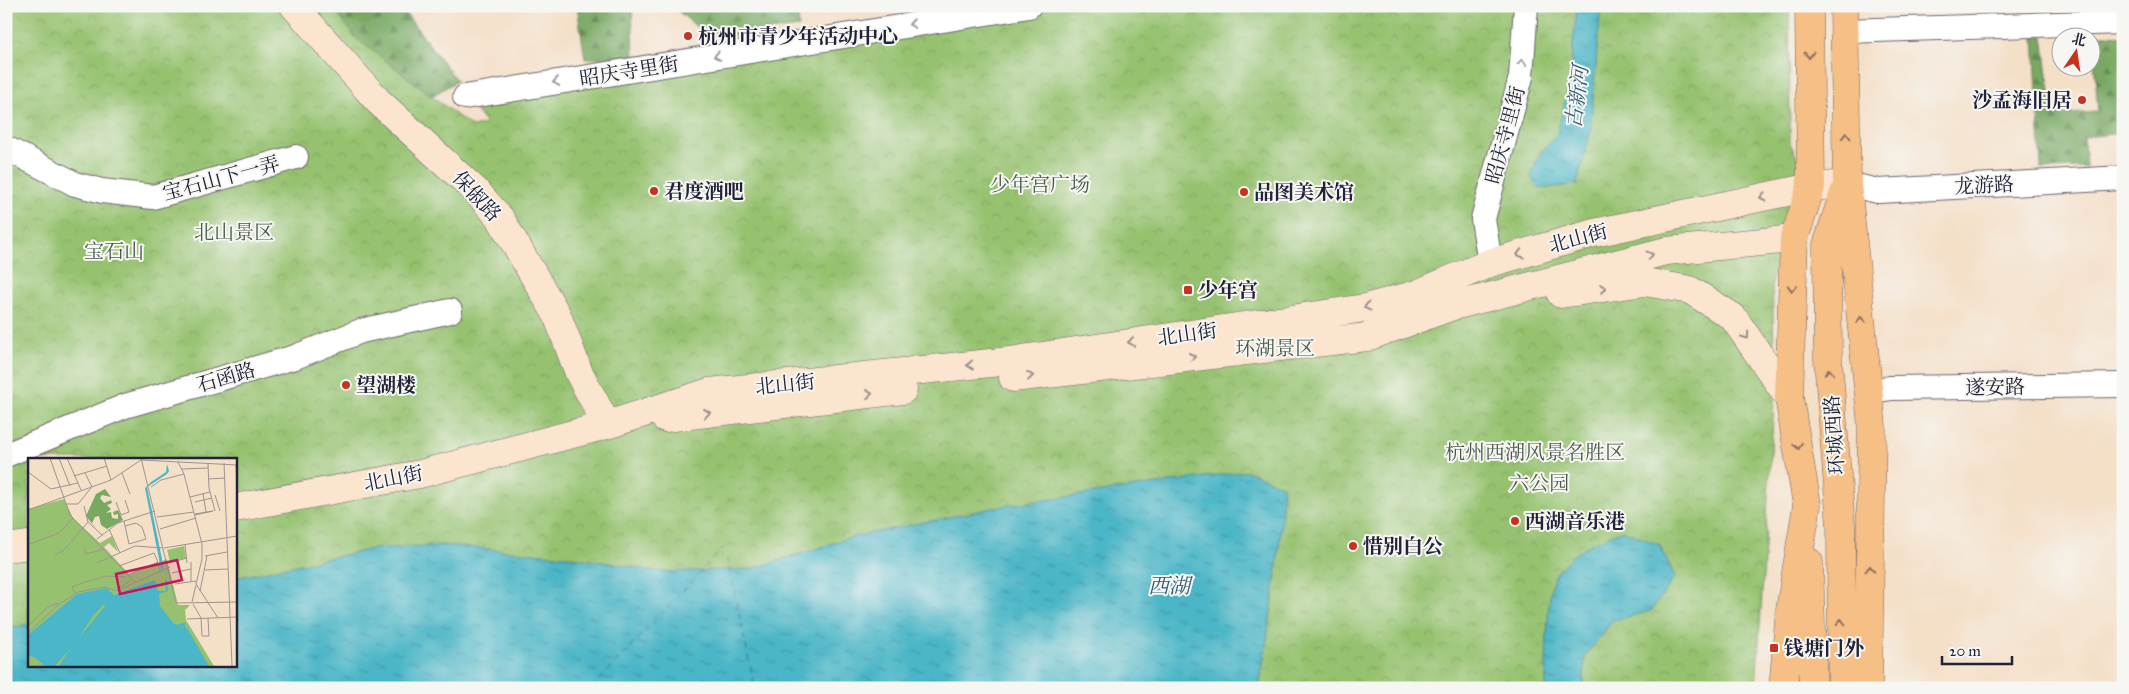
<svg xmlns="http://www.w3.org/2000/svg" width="2129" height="694" font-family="'IM FELL Great Primer','Noto Serif SC',serif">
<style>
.grass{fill:url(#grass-dots);stroke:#5c7255}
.forest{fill:url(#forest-firs);stroke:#4d654e}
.park{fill:url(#park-crowns);stroke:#5c7255;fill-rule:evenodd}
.water{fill:url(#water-ripples);stroke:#366c81}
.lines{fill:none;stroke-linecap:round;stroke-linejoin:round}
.ferry{stroke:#325d73;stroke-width:1;stroke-dasharray:6 5;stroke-linecap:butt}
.street-casing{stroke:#6c646c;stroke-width:26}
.secondary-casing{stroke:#6c646c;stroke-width:29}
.primary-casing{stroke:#6c646c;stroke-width:29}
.street{stroke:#fff;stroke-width:24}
.secondary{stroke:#fbe5cf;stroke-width:28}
.primary{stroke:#f5bf86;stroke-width:28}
.oneway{stroke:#9c9ca7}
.oneway2{stroke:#8c7060}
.oneway3{stroke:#998d8c}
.poi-dot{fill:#c8321e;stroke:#f6f6f2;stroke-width:2}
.labels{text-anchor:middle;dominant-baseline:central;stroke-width:4;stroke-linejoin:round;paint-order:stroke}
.poi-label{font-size:20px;font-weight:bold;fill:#22223b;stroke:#f6f6f2;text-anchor:start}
.street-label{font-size:20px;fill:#22223b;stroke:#f6f6f2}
.park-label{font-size:20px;fill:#4b5a4d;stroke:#f6f6f2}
.water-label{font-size:21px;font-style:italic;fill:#325d73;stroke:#f6f6f2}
.inset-river{fill:none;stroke:#4bb6c7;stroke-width:2.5}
.inset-road{fill:none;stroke:#a0938f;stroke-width:1}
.view{fill:#c2185b;fill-opacity:0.15;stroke:#c2185b;stroke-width:2.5}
.inset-edge{fill:none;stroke:#22223b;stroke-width:2.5}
</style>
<defs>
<pattern id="grass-dots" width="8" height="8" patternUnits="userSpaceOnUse" patternTransform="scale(1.25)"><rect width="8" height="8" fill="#96c26f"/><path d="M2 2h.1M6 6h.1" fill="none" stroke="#81a661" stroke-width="1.8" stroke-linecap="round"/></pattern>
<pattern id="forest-firs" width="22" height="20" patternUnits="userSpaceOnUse" patternTransform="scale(1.25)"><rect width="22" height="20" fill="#78a862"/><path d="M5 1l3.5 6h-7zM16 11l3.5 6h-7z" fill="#628852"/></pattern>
<pattern id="park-crowns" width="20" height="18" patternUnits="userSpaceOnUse" patternTransform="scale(1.25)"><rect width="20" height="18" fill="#96c26f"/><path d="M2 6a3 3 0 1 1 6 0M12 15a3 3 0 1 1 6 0" fill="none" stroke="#81a661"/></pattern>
<pattern id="water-ripples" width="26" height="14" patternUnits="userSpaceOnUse" patternTransform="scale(1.25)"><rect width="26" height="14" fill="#4bb6c7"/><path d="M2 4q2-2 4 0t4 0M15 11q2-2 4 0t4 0" fill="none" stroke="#3e94a3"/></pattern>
</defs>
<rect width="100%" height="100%" fill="#f6f6f2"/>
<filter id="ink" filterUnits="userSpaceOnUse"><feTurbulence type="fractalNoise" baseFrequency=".02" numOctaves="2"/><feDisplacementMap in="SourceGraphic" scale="10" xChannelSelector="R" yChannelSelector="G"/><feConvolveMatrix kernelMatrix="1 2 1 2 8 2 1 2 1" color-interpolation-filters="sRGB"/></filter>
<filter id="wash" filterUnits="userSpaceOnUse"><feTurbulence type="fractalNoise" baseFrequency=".0096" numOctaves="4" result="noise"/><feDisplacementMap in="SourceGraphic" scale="20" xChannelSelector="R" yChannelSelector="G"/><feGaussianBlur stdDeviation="1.12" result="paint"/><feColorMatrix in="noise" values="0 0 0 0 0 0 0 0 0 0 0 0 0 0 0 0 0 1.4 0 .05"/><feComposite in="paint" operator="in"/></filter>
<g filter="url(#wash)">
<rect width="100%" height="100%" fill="#f4dfc7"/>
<!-- grass -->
<path class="grass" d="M 1887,6 L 1931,6 L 1918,11 L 1887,12 Z"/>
<!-- forest -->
<path class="forest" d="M 314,6 L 400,6 L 457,81 L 415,106 Z
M 577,6 L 642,6 L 632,7 L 634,56 L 585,59 Z
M 672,6 L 797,6 L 799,27 L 720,37 L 703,32 Z
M 2092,34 L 2123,36 L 2123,133 L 2084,137 L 2086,168 L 2041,169 L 2034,36 L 2043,36 L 2053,115 L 2098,112 Z"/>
<!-- park -->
<path class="park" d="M 6,6 L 332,6 L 356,38 L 472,127 L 486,124 L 465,97 L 1029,6 L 1789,6 L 1790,143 L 1811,187 L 1794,239 L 1772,278 L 1775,386 L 1756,688 L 6,688 ZM 29,459 L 235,459 L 235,665 L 29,665 Z"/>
<!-- water -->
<path class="water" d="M 1577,6 L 1601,6 L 1590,133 L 1577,184 L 1540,189 L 1531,177 L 1539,155 L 1557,135 L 1569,85 Z
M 1247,471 L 1283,486 C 1281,554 1270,621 1259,688 L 6,688 L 6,629 L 29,624 L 29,665 L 235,665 L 235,578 L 372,549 L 442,545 L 566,556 L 663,572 L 753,569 L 852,537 L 1003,506 Z
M 1622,530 L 1660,545 L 1675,577 L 1651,611 L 1613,620 L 1585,656 L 1583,688 L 1546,688 C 1546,667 1546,588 1556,574 C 1571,551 1597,541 1622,530 Z"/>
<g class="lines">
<!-- ferry -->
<path class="ferry" d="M 727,559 L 755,688
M 592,688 L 724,547"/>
</g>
</g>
<g filter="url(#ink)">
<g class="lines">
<!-- street casing -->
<g class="street-casing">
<path id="street" d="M 1844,31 L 2123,22
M 465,97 L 1029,6
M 6,148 L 75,184 L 102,191 L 153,197 L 296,157
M 1847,184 L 1878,191 L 2123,178
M 1490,263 L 1483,219 L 1521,77 L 1526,6
M 1868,391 L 1891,388 L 2123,385
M 6,455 L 125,406 L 295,357 L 361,331 L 450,311"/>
</g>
<!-- secondary casing -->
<g class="secondary-casing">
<path id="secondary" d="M 294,6 L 378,101 L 477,192 L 500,218 L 557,315 L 579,373 L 607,425
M 1561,294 L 1645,282 L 1690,290 L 1733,317 L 1789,398
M 1013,378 L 1367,337 L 1450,307 L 1666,251 L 1794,239
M 665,418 L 903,390
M 235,508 L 420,474 L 607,425 L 709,392 L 1010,361 L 1365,308 L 1417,294 L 1490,263 L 1594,233 L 1811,187 L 1847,184
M 6,548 L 29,545"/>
</g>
<!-- primary casing -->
<g class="primary-casing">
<path id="primary" d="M 1844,6 L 1847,184 L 1872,426 L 1868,688
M 1809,562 L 1813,688
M 1783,688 L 1790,610 L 1807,505 L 1789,398 L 1794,239 L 1811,187 L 1809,6
M 1842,688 L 1841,526 L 1828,359 L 1827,245 L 1844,193"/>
</g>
<!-- street -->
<use href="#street" class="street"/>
<!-- secondary -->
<use href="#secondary" class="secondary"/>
<!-- primary -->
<use href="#primary" class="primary"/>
</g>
<!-- one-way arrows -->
<defs><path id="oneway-chevron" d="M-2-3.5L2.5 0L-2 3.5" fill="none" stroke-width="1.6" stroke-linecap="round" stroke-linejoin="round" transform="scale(1.25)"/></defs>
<g class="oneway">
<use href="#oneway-chevron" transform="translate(912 24) rotate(171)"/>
<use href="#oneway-chevron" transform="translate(717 56) rotate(171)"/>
<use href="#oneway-chevron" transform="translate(1522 62) rotate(-85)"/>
<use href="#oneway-chevron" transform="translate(556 82) rotate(171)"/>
</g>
<g class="oneway2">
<use href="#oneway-chevron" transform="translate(1809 55) rotate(89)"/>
<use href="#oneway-chevron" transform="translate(1846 136) rotate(-91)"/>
<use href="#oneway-chevron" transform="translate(1792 288) rotate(91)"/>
<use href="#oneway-chevron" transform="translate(1861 320) rotate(-96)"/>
<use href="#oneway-chevron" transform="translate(1829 372) rotate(-94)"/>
<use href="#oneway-chevron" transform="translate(1798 446) rotate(79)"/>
<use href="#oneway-chevron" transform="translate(1870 569) rotate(-89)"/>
<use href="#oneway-chevron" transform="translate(1841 622) rotate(-90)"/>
</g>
<g class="oneway3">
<use href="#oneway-chevron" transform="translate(1763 197) rotate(168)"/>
<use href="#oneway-chevron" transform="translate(1520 254) rotate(164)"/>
<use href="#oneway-chevron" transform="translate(1650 255) rotate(-15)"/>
<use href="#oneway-chevron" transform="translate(1603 288) rotate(-8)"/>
<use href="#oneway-chevron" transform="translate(1367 307) rotate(167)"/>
<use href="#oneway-chevron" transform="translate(1746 336) rotate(55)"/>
<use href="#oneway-chevron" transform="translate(1131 342) rotate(172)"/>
<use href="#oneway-chevron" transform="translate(1192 357) rotate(-7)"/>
<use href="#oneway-chevron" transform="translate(970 365) rotate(174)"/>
<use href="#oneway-chevron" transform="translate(1030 376) rotate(-7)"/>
<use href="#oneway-chevron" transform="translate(869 394) rotate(-7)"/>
<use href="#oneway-chevron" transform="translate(707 413) rotate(-7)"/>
</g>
</g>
<!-- markers -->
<g class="poi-dot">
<circle cx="688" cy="36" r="5"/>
<circle cx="2082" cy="100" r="5"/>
<circle cx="654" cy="191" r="5"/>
<circle cx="1244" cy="192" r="5"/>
<rect x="1183" y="285" width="10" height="10" rx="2.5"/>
<circle cx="346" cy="385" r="5"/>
<circle cx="1515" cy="521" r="5"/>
<circle cx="1353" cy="546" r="5"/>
<rect x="1769" y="643" width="10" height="10" rx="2.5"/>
</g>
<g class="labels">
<!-- poi labels -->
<g class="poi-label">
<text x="698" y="36">杭州市青少年活动中心</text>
<text x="2072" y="100" text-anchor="end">沙孟海旧居</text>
<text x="664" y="191">君度酒吧</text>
<text x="1254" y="192">品图美术馆</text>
<text x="1198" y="290">少年宫</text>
<text x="356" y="385">望湖楼</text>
<text x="1525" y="521">西湖音乐港</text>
<text x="1363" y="546">惜别白公</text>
<text x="1784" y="648">钱塘门外</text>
</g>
<!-- street labels -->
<g class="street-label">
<text transform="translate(629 71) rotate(-9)">昭庆寺里街</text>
<text transform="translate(1505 135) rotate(-75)">昭庆寺里街</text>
<text transform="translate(221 178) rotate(-15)">宝石山下一弄</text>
<text transform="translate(1984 185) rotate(-3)">龙游路</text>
<text transform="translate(477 196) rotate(47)">保俶路</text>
<text transform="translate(1578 238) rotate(-15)">北山街</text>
<text transform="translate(1187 334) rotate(-8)">北山街</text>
<text transform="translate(226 377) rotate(-16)">石函路</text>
<text transform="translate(785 384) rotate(-6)">北山街</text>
<text transform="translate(1995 387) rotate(-1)">遂安路</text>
<text transform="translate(1834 435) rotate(-94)">环城西路</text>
<text transform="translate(393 478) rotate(-11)">北山街</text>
</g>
<!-- park labels -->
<g class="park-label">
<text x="1040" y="184">少年宫广场</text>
<text x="234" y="232">北山景区</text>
<text x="114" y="251">宝石山</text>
<text x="1275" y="348">环湖景区</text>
<text x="1535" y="452">杭州西湖风景名胜区</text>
<text x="1539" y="483">六公园</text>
</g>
<!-- water labels -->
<g class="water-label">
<text transform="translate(1577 97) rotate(-83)">古新河</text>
<text x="1169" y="586">西湖</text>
</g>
</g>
<!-- overview -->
<g transform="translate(28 458)">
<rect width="209" height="209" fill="#f4dfc7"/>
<path d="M 156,88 L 158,100 L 142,104 L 139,92 Z" fill="#96c26f"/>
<path d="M 77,31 L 83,39 L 74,37 L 72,40 L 76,45 L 83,42 L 84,45 L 79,47 L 83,51 L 78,55 L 83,54 L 84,60 L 90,61 L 90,56 L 86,57 L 85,54 L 90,52 L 95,62 L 79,71 L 73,67 L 71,58 L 67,59 L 64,65 L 69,72 L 58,58 L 68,36 Z" fill="#78a862"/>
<path d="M 36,41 L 45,60 L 72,85 L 84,78 L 90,94 L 81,85 L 76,89 L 101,116 L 139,101 L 150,147 L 162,147 L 157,152 L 158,162 L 186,208 L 0,208 L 0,51 Z" fill="#96c26f"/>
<path d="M 139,6 L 141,13 L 139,16 L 119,29 L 134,101 L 135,111 L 133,111 L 117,30 L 123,24 L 138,14 ZM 139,121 L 140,133 L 131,136 L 132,148 L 146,166 L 159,170 L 181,208 L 31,208 L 42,191 L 27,208 L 17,208 L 6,199 L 0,198 L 0,177 L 49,136 L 78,130 L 86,137 L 127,122 L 130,133 L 138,133 L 137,123 ZM 76,146 L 77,148 L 50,181 L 65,158 Z" fill="#4bb6c7" fill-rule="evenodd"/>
<path class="inset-river" d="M 112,128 L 125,152 L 146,169 L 156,166 L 155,183 L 167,208M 61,208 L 75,192 L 112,128"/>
<path class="inset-road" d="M 22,0 L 42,57 L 108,125M 31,0 L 42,28M 39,0 L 53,32M 76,0 L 83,22M 113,0 L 148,145 L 209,144M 150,4 L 156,16 L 174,86 L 174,101 L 168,126 L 190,160M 196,5 L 204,208M 180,6 L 181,30 L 187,53M 208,7 L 209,29M 154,11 L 180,10M 0,14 L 23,31 L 50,25M 57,15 L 64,29M 94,15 L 102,36M 46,18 L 79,8M 180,21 L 196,20M 123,29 L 133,22 L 156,16M 175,35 L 178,54M 187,37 L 192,53M 162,39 L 182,34M 88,44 L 93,57 L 101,54 L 97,42M 167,44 L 184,40M 38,46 L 50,46 L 63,30M 56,48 L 60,64M 0,52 L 83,22 L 113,2 L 209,7M 167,56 L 185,53 L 167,57M 129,59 L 166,54M 96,63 L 101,86 L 118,81 L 114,69 L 108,65 L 97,68M 81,71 L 92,95M 132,71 L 168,60M 69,81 L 90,65 L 127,53M 2,86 L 31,75 L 45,60M 157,87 L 159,105M 56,90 L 58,96 L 76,91M 136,90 L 209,78M 27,97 L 36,92 L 60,64 L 74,77M 177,98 L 199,94M 69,105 L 107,88 L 135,90M 141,105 L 159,100M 91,108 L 126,95 L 130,104M 177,112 L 200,111M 144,115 L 163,111M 102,116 L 130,104 L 132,113M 163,123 L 163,104M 147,126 L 168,123M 89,131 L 103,122M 172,133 L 179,98M 48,136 L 44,129 L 54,125 L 79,118 L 97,119M 164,144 L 168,127M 165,146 L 173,160 L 174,178 L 181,178 L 180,160M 159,161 L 209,159M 0,168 L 20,149 L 30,145 L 31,147M 0,175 L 29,148 L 50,134 L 77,129 L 88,133 L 142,109"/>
<path class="view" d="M 149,102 L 154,122 L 92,136 L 88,116 Z"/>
<rect width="209" height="209" class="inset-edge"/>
</g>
<!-- margin -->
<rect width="2129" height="694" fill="none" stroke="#f6f6f2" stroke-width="25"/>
<!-- north arrow -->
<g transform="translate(2076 52) rotate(13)"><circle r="24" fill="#f6f6f2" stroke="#a1a1a9"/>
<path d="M0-4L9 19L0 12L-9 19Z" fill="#c8321e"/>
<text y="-8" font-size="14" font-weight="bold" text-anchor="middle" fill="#22223b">北</text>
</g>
<!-- scale -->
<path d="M1942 656v8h70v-8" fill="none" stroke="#22223b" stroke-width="2.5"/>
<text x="1949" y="656" font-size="15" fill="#22223b" stroke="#f6f6f2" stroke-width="4" paint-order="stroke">20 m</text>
</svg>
